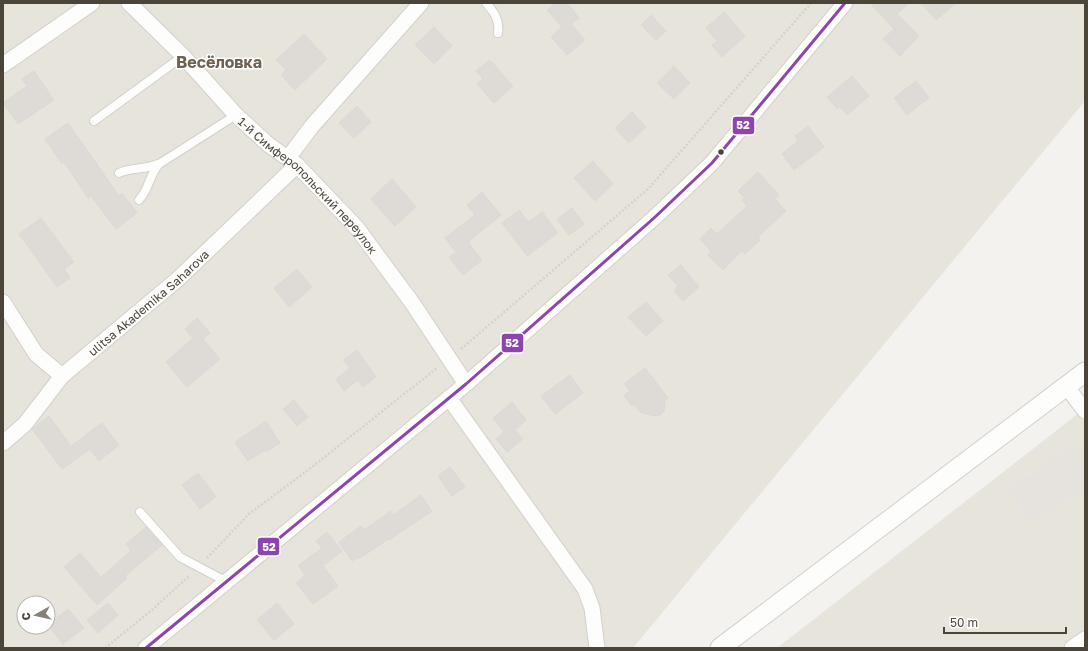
<svg xmlns="http://www.w3.org/2000/svg" width="1088" height="651" font-family="'Golos Text',sans-serif">
<style>
.residential{fill:#e7e4dc;fill-rule:evenodd}
.parking{fill:#e6e3df}
.building{fill:#dedbd6;stroke:#dcd9d4}
.lines{fill:none;stroke-linecap:round;stroke-linejoin:round}
.service-casing{stroke:#d2d0cb;stroke-width:10}
.minor-casing{stroke:#d2d0cb;stroke-width:17}
.tertiary-casing{stroke:#d2d0cb;stroke-width:21}
.path{stroke:#d3d2cc;stroke-width:2.5;stroke-dasharray:2 2;stroke-linecap:butt}
.service{stroke:#fdfdfc;stroke-width:8}
.minor{stroke:#fdfdfc;stroke-width:15}
.tertiary{stroke:#fdfdfc;stroke-width:19}
.bus-1-casing{stroke:#fff;stroke-width:6}
.bus-1{stroke:#8e44ad;stroke-width:3}
.bus-dot{fill:#4b4439;stroke:#fff;stroke-width:1.5}
.labels{text-anchor:middle;dominant-baseline:central;stroke-width:3;stroke-linejoin:round;paint-order:stroke}
.street-label{font-size:12px;fill:#4b4439;stroke:#fff}
.district-label{font-size:16px;font-weight:bold;fill:#6e6250;stroke:#fff}
.line-badge{stroke:#fff;stroke-width:1.5}
.badge-label{font-size:11px;text-anchor:middle;font-weight:bold;fill:#fff}
</style>
<rect width="100%" height="100%" fill="#f4f2ee"/>
<!-- residential -->
<path class="residential" d="M 3,3 L 1085,3 L 1085,101 L 633,648 L 3,648 ZM 24,603 L 48,603 L 48,627 L 24,627 Z
M 1085,408 L 1085,648 L 777,648 L 1038,445 Z"/>
<!-- parking -->
<path class="parking" d="M 1074,444 L 1085,461 L 1085,488 L 1032,524 L 1008,490 Z"/>
<!-- building -->
<path class="building" d="M 556,3 L 567,3 L 579,18 L 571,24 L 585,40 L 567,55 L 551,37 L 562,27 L 547,10 Z
M 870,3 L 909,3 L 897,14 L 919,36 L 900,56 L 883,39 L 894,29 Z
M 921,3 L 956,3 L 936,20 Z
M 724,12 L 745,36 L 722,57 L 712,45 L 717,41 L 706,28 Z
M 651,15 L 666,31 L 656,40 L 641,25 Z
M 434,27 L 452,46 L 434,64 L 415,45 Z
M 304,34 L 327,59 L 295,90 L 281,75 L 286,70 L 276,60 Z
M 490,60 L 513,86 L 494,103 L 477,84 L 483,79 L 476,71 Z
M 674,66 L 690,83 L 674,99 L 657,83 Z
M 34,71 L 54,100 L 18,124 L 3,103 L 27,86 L 22,79 Z
M 852,76 L 869,96 L 847,115 L 840,107 L 837,109 L 827,97 Z
M 916,81 L 929,98 L 907,115 L 894,98 Z
M 357,106 L 371,122 L 354,138 L 339,123 Z
M 632,112 L 646,127 L 629,143 L 615,128 Z
M 68,123 L 119,196 L 122,193 L 137,213 L 116,229 L 91,196 L 88,198 L 64,162 L 62,164 L 45,139 Z
M 808,126 L 824,147 L 794,170 L 782,154 L 798,141 L 795,136 Z
M 593,161 L 613,184 L 595,201 L 574,178 Z
M 758,172 L 779,195 L 775,199 L 786,211 L 758,237 L 760,240 L 745,254 L 742,251 L 723,270 L 708,255 L 711,251 L 700,239 L 711,228 L 717,234 L 747,206 L 742,200 L 745,198 L 738,191 Z
M 392,179 L 416,207 L 395,226 L 371,199 Z
M 482,192 L 501,215 L 468,242 L 482,260 L 463,275 L 449,257 L 456,252 L 445,238 L 475,215 L 467,205 Z
M 572,208 L 584,224 L 569,235 L 557,219 Z
M 519,210 L 528,222 L 542,212 L 558,233 L 527,256 L 502,223 Z
M 41,218 L 74,262 L 64,269 L 70,278 L 57,287 L 19,234 Z
M 681,265 L 699,287 L 683,301 L 674,291 L 678,286 L 668,275 Z
M 297,269 L 312,287 L 289,307 L 274,288 Z
M 646,302 L 663,321 L 646,336 L 628,317 Z
M 197,318 L 210,333 L 203,339 L 220,359 L 187,387 L 166,362 L 193,338 L 185,329 Z
M 357,350 L 376,377 L 363,387 L 358,380 L 344,391 L 336,379 L 350,368 L 343,360 Z
M 645,368 L 668,398 L 664,401 L 665,406 L 664,411 L 660,415 L 655,416 L 640,412 L 634,404 L 632,406 L 624,395 L 630,391 L 624,384 Z
M 570,375 L 583,393 L 555,414 L 541,396 Z
M 294,400 L 308,417 L 297,426 L 283,409 Z
M 512,402 L 526,420 L 515,430 L 523,439 L 507,452 L 496,439 L 504,432 L 493,418 Z
M 49,416 L 71,446 L 102,423 L 119,445 L 99,461 L 90,449 L 62,469 L 32,429 Z
M 266,421 L 280,443 L 266,452 L 265,450 L 248,461 L 235,442 Z
M 450,467 L 465,487 L 452,496 L 438,476 Z
M 198,473 L 216,497 L 200,509 L 182,485 Z
M 421,495 L 432,511 L 389,540 L 388,539 L 359,559 L 358,557 L 352,561 L 339,542 L 361,526 L 364,530 L 391,511 L 393,515 Z
M 146,527 L 162,545 L 125,576 L 127,578 L 97,605 L 64,567 L 80,553 L 101,577 L 131,551 L 126,544 Z
M 327,532 L 342,551 L 323,566 L 338,586 L 313,604 L 296,583 L 305,576 L 303,574 L 304,573 L 298,566 L 322,548 L 316,541 Z
M 108,603 L 118,615 L 98,633 L 87,620 Z
M 277,603 L 294,624 L 274,640 L 257,620 Z
M 68,609 L 84,628 L 63,644 L 48,625 Z"/>
<g class="lines">
<!-- service casing -->
<g class="service-casing">
<path id="service" d="M 486,3 C 494,12 500,20 498,33
M 94,121 L 183,56
M 119,173 C 131,167 145,170 158,164
M 139,200 C 149,190 149,175 159,164 L 236,115
M 140,512 L 180,557 L 227,582"/>
</g>
<!-- minor casing -->
<g class="minor-casing">
<g id="minor">
<path id="s1" d="M 129,3 L 183,56 L 236,115 L 269,145 L 297,165 L 357,228 L 413,304 L 466,384"/>
<path d="M 3,65 L 92,3"/>
<path d="M 288,158 L 312,126 L 421,3"/>
<path d="M 3,302 L 36,354 L 62,376"/>
<path d="M 1066,386 L 1085,411"/>
<path d="M 449,398 L 585,589 L 592,608 L 597,648"/>
<path id="s2" d="M 3,443 L 25,424 L 62,376 L 178,279 L 297,165"/>
<path d="M 146,648 L 466,384 L 654,218 L 712,163 L 845,3"/>
<path d="M 1072,648 L 1085,639"/>
</g>
</g>
<!-- tertiary casing -->
<g class="tertiary-casing">
<path id="tertiary" d="M 720,648 L 1085,372"/>
</g>
<!-- path -->
<path class="path" d="M 461,349 L 648,189 L 811,3
M 207,558 L 249,514 L 312,467 L 437,368
M 105,648 L 152,610 L 189,576"/>
<!-- service -->
<use href="#service" class="service"/>
<!-- minor -->
<use href="#minor" class="minor"/>
<!-- tertiary -->
<use href="#tertiary" class="tertiary"/>
<!-- bus-1 casing -->
<g class="bus-1-casing">
<path id="bus-1" d="M 146,648 L 466,384 L 654,218 L 712,163 L 845,3"/>
</g>
<!-- bus-1 -->
<use href="#bus-1" class="bus-1"/>
</g>
<!-- markers -->
<circle class="bus-dot" cx="721" cy="152" r="3.5"/>
<g class="labels">
<!-- street labels -->
<g class="street-label">
<text stroke="none"><textPath href="#s1" startOffset="256">1-й Симферопольский переулок</textPath></text>
<text stroke="none"><textPath href="#s2" startOffset="203">ulitsa Akademika Saharova</textPath></text>
</g>
<!-- district labels -->
<g class="district-label">
<text x="219" y="62">Весёловка</text>
</g>
</g>
<g class="line-badge">
<rect x="732" y="116" width="23" height="19" rx="4" fill="#8e44ad"/>
<rect x="501" y="333" width="23" height="20" rx="4" fill="#8e44ad"/>
<rect x="257" y="537" width="23" height="19" rx="4" fill="#8e44ad"/>
</g>
<g class="badge-label">
<text x="743" y="129">52</text>
<text x="512" y="347">52</text>
<text x="269" y="551">52</text>
</g>
<!-- border -->
<rect width="1088" height="651" fill="none" stroke="#4b4439" stroke-width="8"/>
<!-- north arrow -->
<g transform="translate(36 615) rotate(262)"><circle r="19" fill="#ffffff" stroke="#b7b4b0"/>
<path d="M0-3L7 15L0 10L-7 15Z" fill="#868178"/>
<text y="-6" font-size="11" font-weight="bold" text-anchor="middle" fill="#4b4439">С</text>
</g>
<!-- scale -->
<path d="M944 627v6h122v-6" fill="none" stroke="#4b4439" stroke-width="2"/>
<text x="950" y="627" font-size="12" fill="#4b4439" stroke="#ffffff" stroke-width="3" paint-order="stroke">50 m</text>
</svg>
